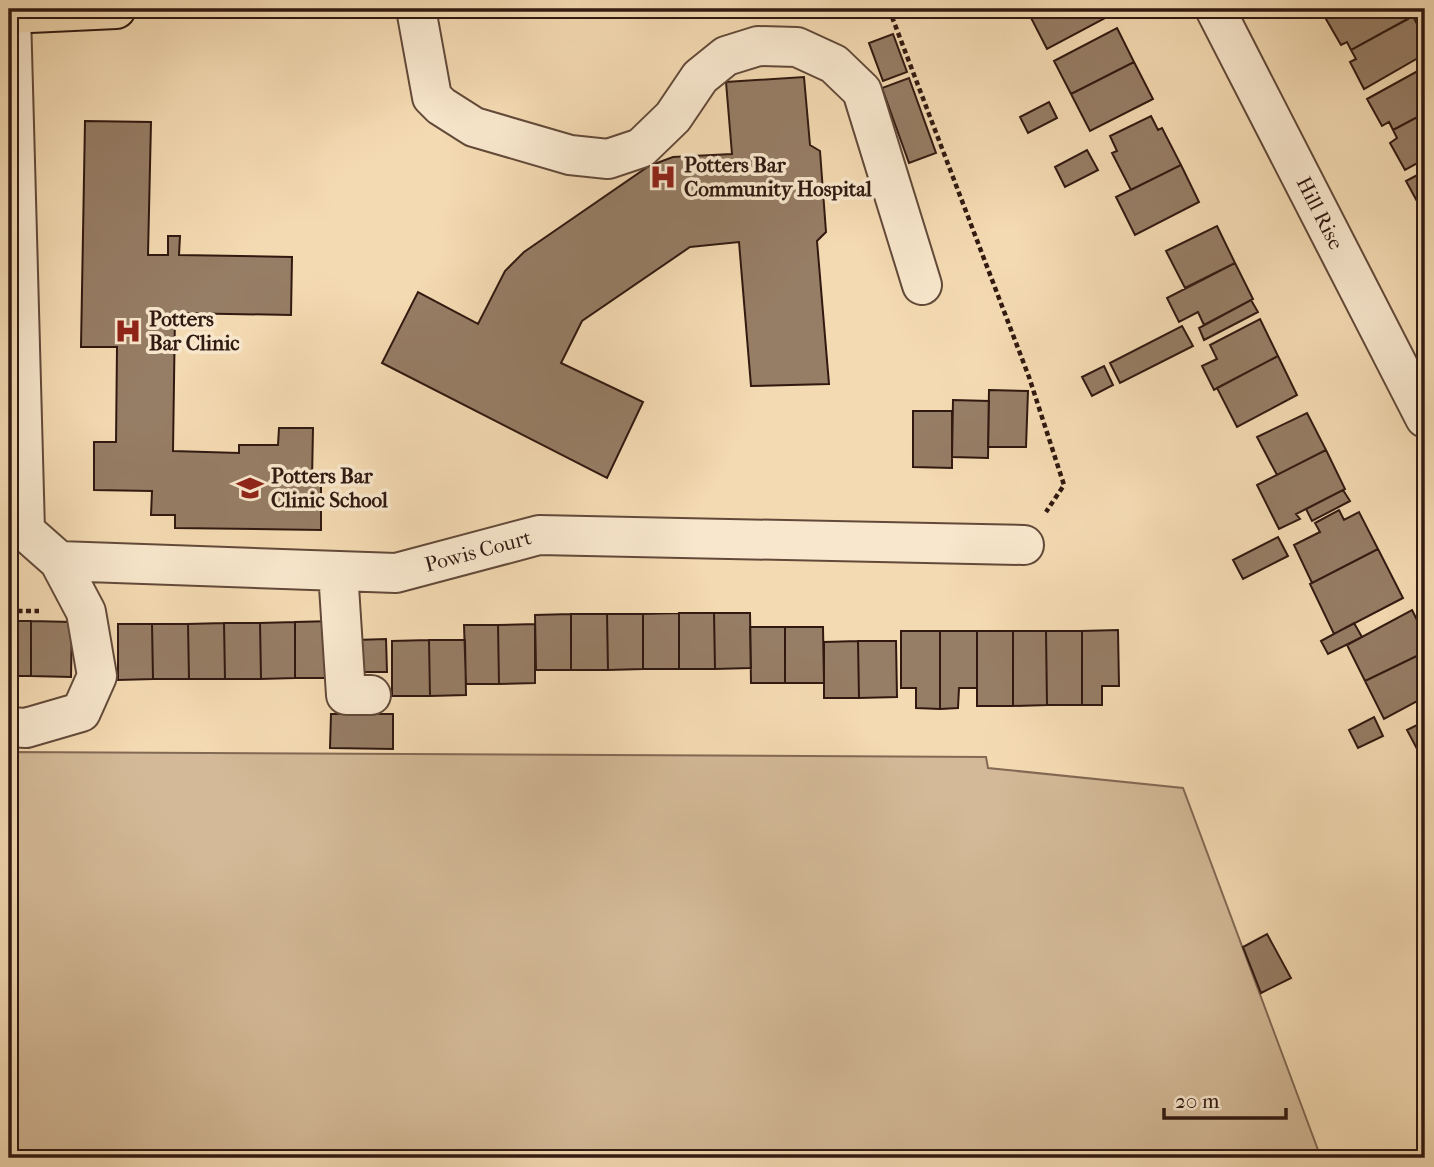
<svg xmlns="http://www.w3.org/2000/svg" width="1434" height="1167" font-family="'IM FELL French Canon',serif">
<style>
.green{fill:#d3b997;stroke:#826954;stroke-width:2}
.building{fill:#967d65;stroke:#311911;stroke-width:2}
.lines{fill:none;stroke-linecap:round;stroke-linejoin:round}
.minor-casing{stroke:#624939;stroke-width:42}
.major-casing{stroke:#311911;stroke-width:42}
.path{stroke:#311911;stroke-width:4.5;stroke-dasharray:5 3.5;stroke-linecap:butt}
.minor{stroke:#f8e7cd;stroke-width:38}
.major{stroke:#f4dab2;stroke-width:38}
.labels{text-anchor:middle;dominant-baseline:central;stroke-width:7;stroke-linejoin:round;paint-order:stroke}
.poi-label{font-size:21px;font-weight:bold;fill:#311911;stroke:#f8e7cd;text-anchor:start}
.street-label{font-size:21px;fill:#311911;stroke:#f8e7cd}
</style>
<rect width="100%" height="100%" fill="#f4dab2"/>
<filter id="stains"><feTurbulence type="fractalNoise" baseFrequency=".00286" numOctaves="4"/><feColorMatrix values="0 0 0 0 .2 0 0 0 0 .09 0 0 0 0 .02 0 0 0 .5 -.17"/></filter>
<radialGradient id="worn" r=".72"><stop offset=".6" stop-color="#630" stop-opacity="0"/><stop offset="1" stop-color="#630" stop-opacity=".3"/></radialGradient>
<!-- green -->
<path class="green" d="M 9,752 L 986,757 L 988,768 L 1183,788 L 1321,1158 L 9,1158 Z"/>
<!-- building -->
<path class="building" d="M 1038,9 L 1107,9 L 1111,15 L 1047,49 L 1029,14 Z
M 1343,9 L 1403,9 L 1408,19 L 1351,50 L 1347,42 L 1341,45 L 1326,19 Z
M 1413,16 L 1425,40 L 1425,54 L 1364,89 L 1350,62 L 1356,59 L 1351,50 Z
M 1117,28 L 1134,62 L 1071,94 L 1054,61 Z
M 893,34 L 907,72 L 883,81 L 869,43 Z
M 1134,62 L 1153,99 L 1090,131 L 1071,94 Z
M 1425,67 L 1425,113 L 1393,130 L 1389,122 L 1382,126 L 1367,99 Z
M 804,77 L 810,145 L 820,151 L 826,232 L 817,241 L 829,384 L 751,386 L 739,242 L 690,247 L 582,321 L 561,363 L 643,402 L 607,478 L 382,363 L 418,292 L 478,324 L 505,271 L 524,252 L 649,166 L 673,157 L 732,154 L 726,82 Z
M 909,78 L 936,153 L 909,163 L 882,88 Z
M 1049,102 L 1057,118 L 1028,133 L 1020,117 Z
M 1425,113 L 1425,159 L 1405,170 L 1390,143 L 1397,138 L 1393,130 Z
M 1151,116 L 1158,130 L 1162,128 L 1181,165 L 1131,190 L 1112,153 L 1117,151 L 1110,136 Z
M 85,121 L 151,122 L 148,255 L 168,255 L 168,236 L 180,236 L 179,255 L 292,257 L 291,315 L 175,313 L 173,451 L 239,453 L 239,445 L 278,445 L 279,428 L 313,428 L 312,480 L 321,480 L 321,530 L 175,528 L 175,515 L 151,515 L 152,491 L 94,490 L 94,442 L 116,442 L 117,347 L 81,347 Z
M 1087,150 L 1098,170 L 1065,187 L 1055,167 Z
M 1181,165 L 1199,202 L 1135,235 L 1116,197 Z
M 1425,171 L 1425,216 L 1406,181 Z
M 1217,226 L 1235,263 L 1185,288 L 1166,251 Z
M 1235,263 L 1253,299 L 1204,325 L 1198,312 L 1179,322 L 1167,298 Z
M 1251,300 L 1258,312 L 1204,340 L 1199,328 Z
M 1260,319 L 1278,356 L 1214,390 L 1202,366 L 1217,359 L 1210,345 Z
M 1182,326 L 1193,346 L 1120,383 L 1110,363 Z
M 1278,356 L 1297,395 L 1237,427 L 1217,388 Z
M 1104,366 L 1113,385 L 1092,396 L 1082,377 Z
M 989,390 L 1028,391 L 1026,447 L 988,447 Z
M 953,400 L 989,401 L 988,458 L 952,457 Z
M 913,411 L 952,411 L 952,468 L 913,467 Z
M 1307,413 L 1326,450 L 1277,475 L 1257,437 Z
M 1326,450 L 1345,489 L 1296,514 L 1300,519 L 1279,529 L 1257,485 Z
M 1343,490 L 1350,501 L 1312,521 L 1306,509 Z
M 1339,510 L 1344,520 L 1359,512 L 1378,549 L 1312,583 L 1294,545 L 1320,532 L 1315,523 Z
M 1278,537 L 1288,556 L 1243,579 L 1233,560 Z
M 1378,549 L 1403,598 L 1334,634 L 1310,584 Z
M 1412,610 L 1425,636 L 1425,652 L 1365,681 L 1347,645 Z
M 679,613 L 679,669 L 643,669 L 643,614 Z
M 679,613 L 714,613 L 715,669 L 679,669 Z
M 714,613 L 750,613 L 751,668 L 715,669 Z
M 571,614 L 571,670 L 536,670 L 535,615 Z
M 571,614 L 607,614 L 608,670 L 571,670 Z
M 607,614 L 643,614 L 643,669 L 608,670 Z
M 9,621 L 31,621 L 31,676 L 9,676 Z
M 31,621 L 72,622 L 71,677 L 31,676 Z
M 333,621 L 334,678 L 295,678 L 295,622 Z
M 295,622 L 295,678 L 261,679 L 260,623 Z
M 224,623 L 225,679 L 189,679 L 188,624 Z
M 224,623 L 260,623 L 261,679 L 225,679 Z
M 1354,623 L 1362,637 L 1328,654 L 1321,641 Z
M 118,624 L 152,624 L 153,679 L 118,680 Z
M 152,624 L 188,624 L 189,679 L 153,679 Z
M 535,624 L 535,683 L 499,684 L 498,625 Z
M 464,625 L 498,625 L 499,684 L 466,684 Z
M 750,627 L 785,627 L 785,683 L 751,683 Z
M 785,627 L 823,627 L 824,683 L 785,683 Z
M 1118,630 L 1119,686 L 1102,686 L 1102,705 L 1082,705 L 1082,631 Z
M 901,631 L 940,631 L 940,709 L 916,708 L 916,688 L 901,688 Z
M 940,631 L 977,631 L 977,688 L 959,688 L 958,708 L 940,709 Z
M 977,631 L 1013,631 L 1013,706 L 977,706 Z
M 1013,631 L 1046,631 L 1047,705 L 1013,706 Z
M 1046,631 L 1082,631 L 1082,705 L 1047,705 Z
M 386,639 L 387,672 L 357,672 L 356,640 Z
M 429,640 L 430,696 L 392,696 L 392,641 Z
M 429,640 L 465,640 L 466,695 L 430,696 Z
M 858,641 L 859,698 L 824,698 L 824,642 Z
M 858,641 L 896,641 L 897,697 L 859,698 Z
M 1425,652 L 1425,697 L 1384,719 L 1365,681 Z
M 331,714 L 393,714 L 393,749 L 330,748 Z
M 1374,717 L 1383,736 L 1358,748 L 1349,730 Z
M 1425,721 L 1425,764 L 1407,730 Z
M 1267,934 L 1291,978 L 1261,993 L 1243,947 Z"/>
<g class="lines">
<!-- minor casing -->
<g class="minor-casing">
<path id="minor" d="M 416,9 L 432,97 L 441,106 L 474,127 L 570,155 L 608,159 L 641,148 L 673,117 L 700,77 L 726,56 L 758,46 L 797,47 L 834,64 L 862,91 L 922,285
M 1215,9 L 1425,418
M 59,561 L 396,573 L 539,535 L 1024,545
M 338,571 L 346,695 L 371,695
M 9,727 L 26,728 L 81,712 L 97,676 L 86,612 L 59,561 L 25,531 L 11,14"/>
</g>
<!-- major casing -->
<g class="major-casing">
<path id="major" d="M 9,14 L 116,9"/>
</g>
<!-- path -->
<path class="path" d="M 889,9 L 1029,377 L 1064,485 L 1046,512
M 9,611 L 39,611"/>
<!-- minor -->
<use href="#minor" class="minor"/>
<!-- major -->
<use href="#major" class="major"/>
</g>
<!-- icons -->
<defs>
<g id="hospital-bare" transform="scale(2.1)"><path d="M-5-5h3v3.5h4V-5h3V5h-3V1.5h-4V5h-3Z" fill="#8f2418" stroke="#f8e7cd" stroke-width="2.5" paint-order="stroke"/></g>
<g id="school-bare" transform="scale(2.1)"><path d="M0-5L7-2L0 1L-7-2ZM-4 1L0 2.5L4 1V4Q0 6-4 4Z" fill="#8f2418" stroke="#f8e7cd" stroke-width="2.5" paint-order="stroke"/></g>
</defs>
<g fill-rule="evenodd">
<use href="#hospital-bare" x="663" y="177"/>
<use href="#hospital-bare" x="128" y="331"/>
<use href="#school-bare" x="250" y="488"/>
</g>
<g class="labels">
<!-- poi labels -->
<g class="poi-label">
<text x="684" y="165">Potters Bar<tspan x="684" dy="24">Community Hospital</tspan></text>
<text x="149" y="319">Potters<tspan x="149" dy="24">Bar Clinic</tspan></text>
<text x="271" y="476">Potters Bar<tspan x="271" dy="24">Clinic School</tspan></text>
</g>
<!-- street labels -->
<g class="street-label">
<text transform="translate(1320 213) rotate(63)">Hill Rise</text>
<text transform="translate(478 551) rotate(-15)">Powis Court</text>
</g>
</g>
<!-- margin -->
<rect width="1434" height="1167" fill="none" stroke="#f4dab2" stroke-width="35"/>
<rect x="10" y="10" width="1413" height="1146" fill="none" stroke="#311911" stroke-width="3.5"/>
<rect x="18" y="18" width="1399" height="1132" fill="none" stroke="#311911" stroke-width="2"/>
<!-- scale -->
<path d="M1164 1108v10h122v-10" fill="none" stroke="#311911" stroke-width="3.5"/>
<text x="1175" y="1108" font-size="21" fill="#311911" stroke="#f8e7cd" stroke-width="5" paint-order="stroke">20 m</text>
<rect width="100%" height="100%" filter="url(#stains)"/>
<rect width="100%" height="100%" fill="url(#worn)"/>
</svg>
